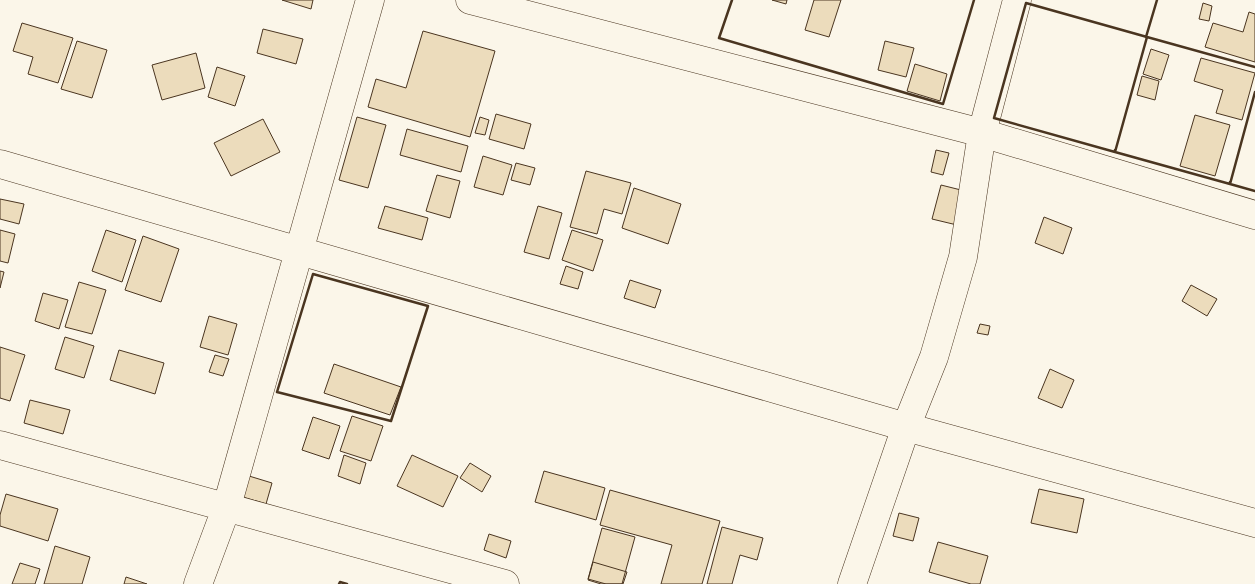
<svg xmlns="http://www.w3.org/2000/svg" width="1255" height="584" font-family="'Public Sans',sans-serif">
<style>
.building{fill:#ecdcbc;stroke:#4a3520}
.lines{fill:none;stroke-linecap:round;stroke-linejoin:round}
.minor-casing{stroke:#4a3520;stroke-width:29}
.minor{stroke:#fbf6e9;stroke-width:28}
.wall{stroke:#4a3520;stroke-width:2.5}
</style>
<rect width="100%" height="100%" fill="#fbf6e9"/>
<!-- building -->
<path class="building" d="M 282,0 L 313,0 L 311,9 Z
M 772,0 L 787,0 L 786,4 Z
M 814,0 L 841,0 L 829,37 L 805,30 Z
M 1203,3 L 1212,6 L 1209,21 L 1199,19 Z
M 1249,12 L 1255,14 L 1255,62 L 1205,47 L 1213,23 L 1243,32 Z
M 22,23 L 73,38 L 58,83 L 28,74 L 33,57 L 13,51 Z
M 263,29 L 303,39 L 296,64 L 257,53 Z
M 423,31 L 495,51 L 470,137 L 368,107 L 376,79 L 406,88 Z
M 77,41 L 107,50 L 92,98 L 61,89 Z
M 885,41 L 914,48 L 906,77 L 878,70 Z
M 1151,49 L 1169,55 L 1161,80 L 1143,74 Z
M 196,53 L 205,88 L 162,100 L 152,65 Z
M 1201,58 L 1255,73 L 1242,120 L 1216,113 L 1223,90 L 1194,81 Z
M 915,64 L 947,74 L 940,101 L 907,91 Z
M 217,67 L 245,76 L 235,106 L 208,97 Z
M 1142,76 L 1159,81 L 1155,100 L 1137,95 Z
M 496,114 L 531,124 L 524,149 L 489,139 Z
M 1195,115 L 1230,125 L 1215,176 L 1180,166 Z
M 357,117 L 386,125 L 368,188 L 339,180 Z
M 480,117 L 489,120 L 485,135 L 475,133 Z
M 263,119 L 280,152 L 231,176 L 214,143 Z
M 407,129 L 468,146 L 461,172 L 400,155 Z
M 936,150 L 949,153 L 943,175 L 931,172 Z
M 483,156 L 512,165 L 503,195 L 474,187 Z
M 516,163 L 535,168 L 530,185 L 511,180 Z
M 586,171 L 631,183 L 622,214 L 604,209 L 597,234 L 570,227 Z
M 437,175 L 460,181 L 450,218 L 426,211 Z
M 941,185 L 965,191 L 957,225 L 932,219 Z
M 634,188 L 681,204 L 668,244 L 622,228 Z
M 0,199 L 24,204 L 19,224 L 0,219 Z
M 385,206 L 428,218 L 422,240 L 378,228 Z
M 538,206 L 562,213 L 549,259 L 524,252 Z
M 1044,217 L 1072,228 L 1063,254 L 1035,243 Z
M 0,230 L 15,234 L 8,263 L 0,261 Z
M 106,230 L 136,240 L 122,282 L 92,271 Z
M 572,230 L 603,240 L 593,271 L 562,260 Z
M 143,236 L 179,249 L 161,302 L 125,290 Z
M 566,266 L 583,272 L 578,289 L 560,284 Z
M 0,271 L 4,272 L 0,288 Z
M 630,280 L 661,290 L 655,308 L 624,298 Z
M 79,282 L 106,290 L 92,334 L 65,327 Z
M 1191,285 L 1217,299 L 1207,316 L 1182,301 Z
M 43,293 L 68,300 L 59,329 L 35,321 Z
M 209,316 L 237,324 L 228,355 L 200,347 Z
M 980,324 L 990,326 L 988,335 L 977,333 Z
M 65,337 L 94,346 L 84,378 L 55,369 Z
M 0,347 L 25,355 L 10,401 L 0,398 Z
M 119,350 L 164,363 L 155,394 L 110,380 Z
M 215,355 L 229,359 L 223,376 L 209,372 Z
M 334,364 L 401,387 L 390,415 L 324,393 Z
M 1050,369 L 1074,380 L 1062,408 L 1038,398 Z
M 30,400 L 70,410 L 63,434 L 24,423 Z
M 352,416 L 383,426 L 371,461 L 340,451 Z
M 313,417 L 340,426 L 329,459 L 302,450 Z
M 344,455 L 366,463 L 360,484 L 338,476 Z
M 412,455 L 458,476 L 443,507 L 397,486 Z
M 470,463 L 491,476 L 482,492 L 460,478 Z
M 544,471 L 605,488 L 596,520 L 535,502 Z
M 249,476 L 272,483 L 266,504 L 243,497 Z
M 1039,489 L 1084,499 L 1077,533 L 1031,523 Z
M 610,490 L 720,521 L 702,584 L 661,584 L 672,545 L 600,525 Z
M 6,494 L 58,509 L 48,541 L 0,526 L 0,515 Z
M 899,513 L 919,518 L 913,541 L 893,536 Z
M 722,527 L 763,538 L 757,560 L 740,555 L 732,584 L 707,584 Z
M 602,528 L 635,537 L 622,584 L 606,584 L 588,579 Z
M 489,534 L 511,541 L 506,558 L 484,550 Z
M 938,542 L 988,556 L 980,584 L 971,584 L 929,572 Z
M 55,546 L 90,557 L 82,584 L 44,584 Z
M 593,562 L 627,572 L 623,584 L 601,584 L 588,580 Z
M 20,563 L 40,569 L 35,584 L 12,584 Z
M 126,577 L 147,584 L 124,584 Z"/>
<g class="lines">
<!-- minor casing -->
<g class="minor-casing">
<path id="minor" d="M 470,0 L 982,133 L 1255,215
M 0,164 L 906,427 L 1255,523
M 0,445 L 505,584
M 198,584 L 227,506 L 370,0
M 852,584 L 906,427 L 934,357 L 963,257 L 982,133 L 1017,0"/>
</g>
<!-- minor -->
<use href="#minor" class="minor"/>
<!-- wall -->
<path class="wall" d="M 732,0 L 719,38 L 943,104 L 974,0
M 1026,3 L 1147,37 L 1115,152 L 994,118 Z
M 1146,37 L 1157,0
M 1147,37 L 1255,67
M 1115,150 L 1115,152 L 1230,184 L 1255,92
M 1230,182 L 1230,184 L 1255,191
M 313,274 L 428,306 L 391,421 L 277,392 Z
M 339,584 L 340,582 L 347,584"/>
</g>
</svg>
